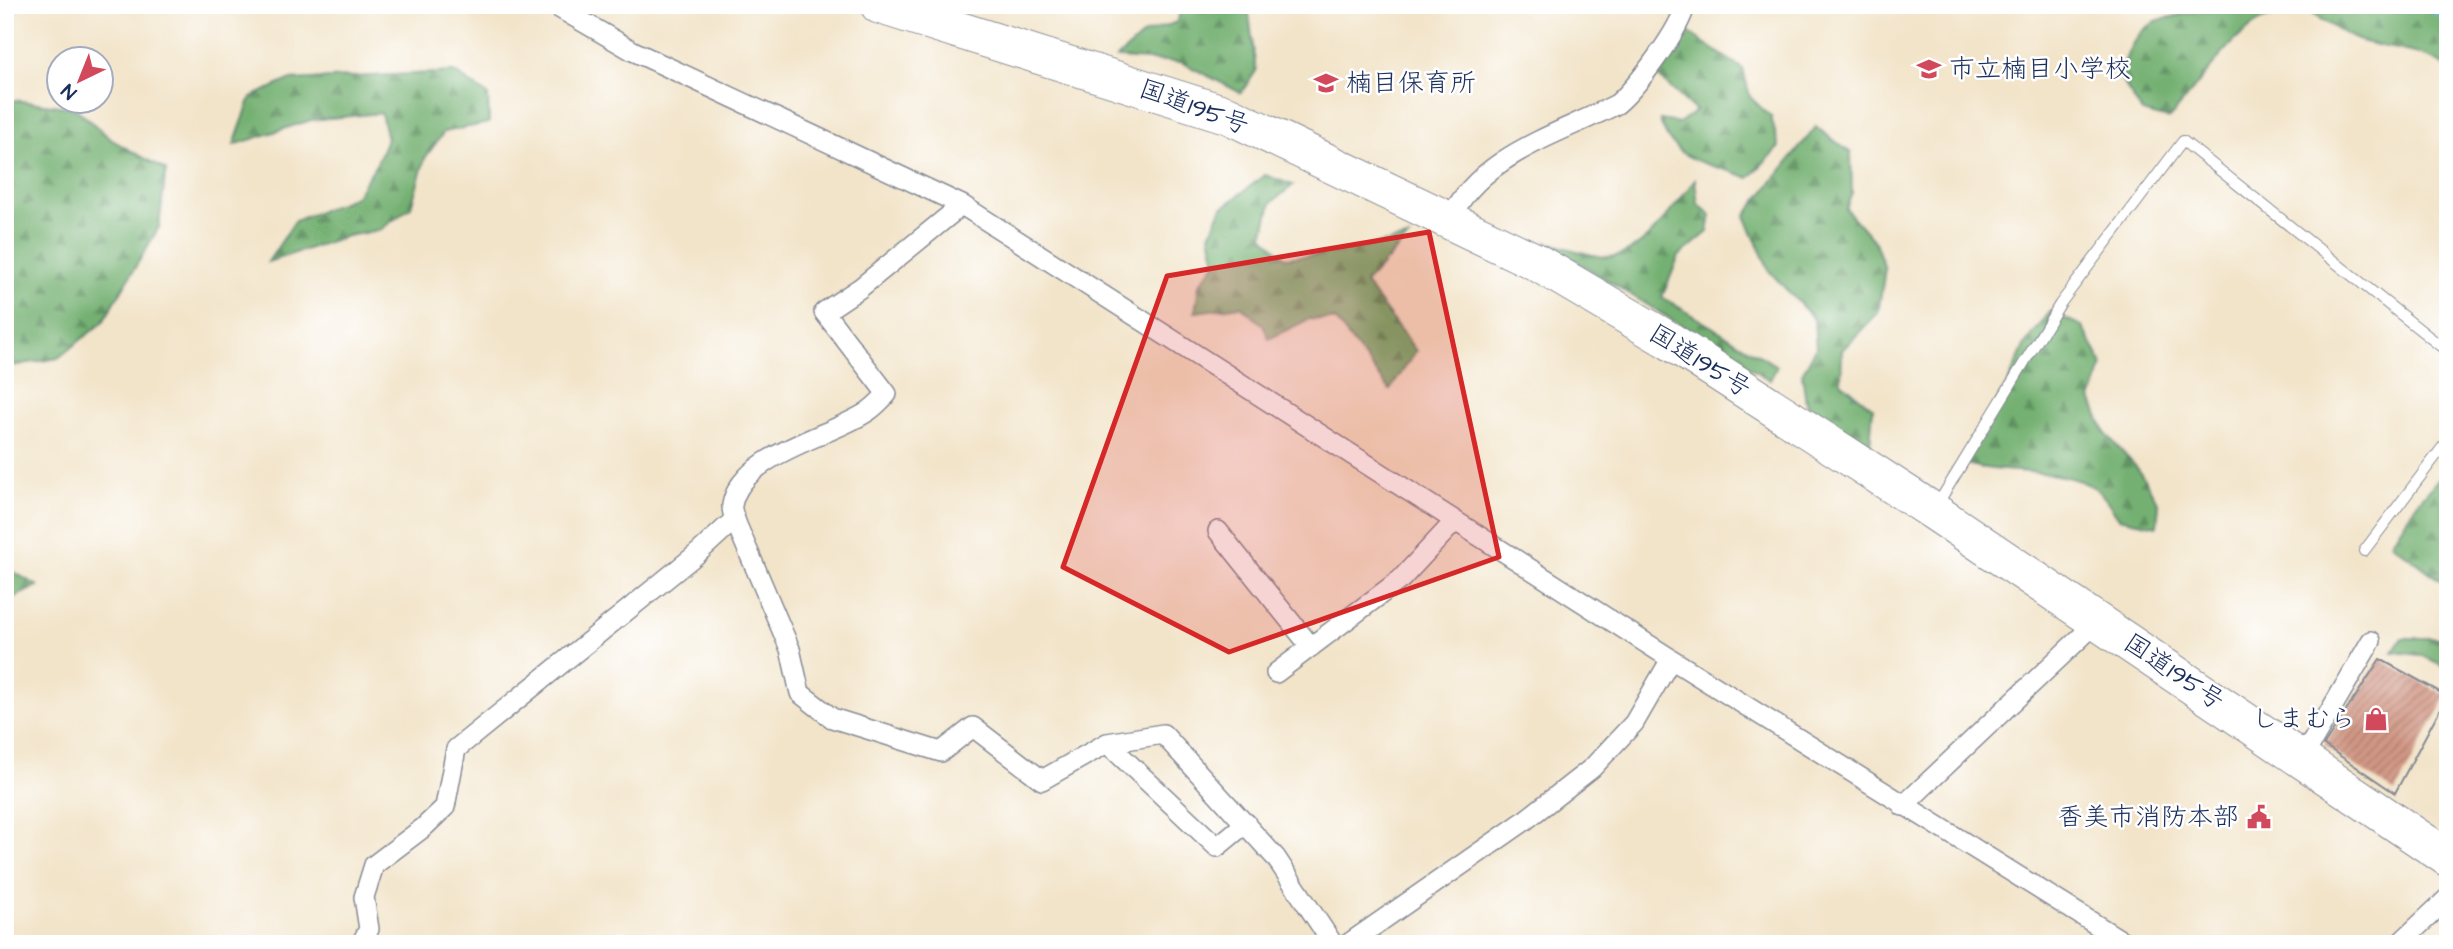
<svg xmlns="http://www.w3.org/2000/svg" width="2453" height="949" font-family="'Architects Daughter','Klee One',sans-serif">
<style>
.forest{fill:url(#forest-firs);stroke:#477068;stroke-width:2}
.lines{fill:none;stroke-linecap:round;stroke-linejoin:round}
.canal{stroke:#5db9db;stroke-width:19}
.building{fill:url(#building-hatch)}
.lane-casing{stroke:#868a94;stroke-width:12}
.street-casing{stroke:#868a94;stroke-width:22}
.highway-casing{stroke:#868a94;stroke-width:39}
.lane{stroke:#fff;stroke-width:10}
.street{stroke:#fff;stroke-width:19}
.highway{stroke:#fff;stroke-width:37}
.marked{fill:#d62828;fill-opacity:0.2;stroke:#d62828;stroke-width:5;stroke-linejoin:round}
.labels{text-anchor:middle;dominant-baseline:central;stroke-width:5;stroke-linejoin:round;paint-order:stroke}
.poi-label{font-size:26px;fill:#1b2f5e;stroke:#fff;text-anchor:start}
.street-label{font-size:26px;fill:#1b2f5e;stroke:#fff}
</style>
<defs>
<pattern id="forest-firs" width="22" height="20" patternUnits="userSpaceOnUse" patternTransform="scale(1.75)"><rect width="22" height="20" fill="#73b071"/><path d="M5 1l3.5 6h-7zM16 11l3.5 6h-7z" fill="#5e9060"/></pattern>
<pattern id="building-hatch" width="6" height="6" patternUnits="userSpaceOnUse" patternTransform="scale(1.75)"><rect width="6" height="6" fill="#d29784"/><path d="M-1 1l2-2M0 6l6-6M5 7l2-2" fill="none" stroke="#aa7c6f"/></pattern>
</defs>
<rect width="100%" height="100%" fill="#fff"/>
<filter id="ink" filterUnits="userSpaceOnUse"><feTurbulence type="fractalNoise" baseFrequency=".0143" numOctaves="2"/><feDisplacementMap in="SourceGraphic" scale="14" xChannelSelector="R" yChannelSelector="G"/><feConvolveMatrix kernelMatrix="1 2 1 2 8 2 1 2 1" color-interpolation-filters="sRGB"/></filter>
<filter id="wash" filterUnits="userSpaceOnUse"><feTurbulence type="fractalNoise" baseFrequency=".00686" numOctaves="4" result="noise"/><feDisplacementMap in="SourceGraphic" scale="28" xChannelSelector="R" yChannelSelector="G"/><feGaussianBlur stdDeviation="1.57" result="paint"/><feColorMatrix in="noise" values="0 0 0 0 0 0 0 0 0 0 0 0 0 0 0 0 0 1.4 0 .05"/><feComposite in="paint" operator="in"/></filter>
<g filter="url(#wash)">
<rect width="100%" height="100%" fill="#f2e4c9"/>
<!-- forest -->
<path class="forest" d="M 1183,5 L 1248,5 L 1256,71 L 1241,93 L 1181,62 L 1117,58 L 1144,34 L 1177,22 Z
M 2205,5 L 2448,5 L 2448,68 C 2423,50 2393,50 2364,42 C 2343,36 2321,18 2302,8 C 2289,12 2272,14 2260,21 C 2229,37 2194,93 2168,119 L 2142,112 L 2120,78 C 2135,21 2151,21 2204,10 Z
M 1682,28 L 1743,69 L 1750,97 L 1771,117 L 1779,147 L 1749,178 C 1711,162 1673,165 1660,120 L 1679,123 L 1696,111 L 1650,69 Z
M 454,72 L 488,95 L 489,123 L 444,132 L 425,158 L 411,207 L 380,230 L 347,236 L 268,262 L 295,221 L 355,197 L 377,163 L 387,139 L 381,113 L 311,120 L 234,145 L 251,97 L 289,80 Z
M 5,99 L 75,108 L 112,140 L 166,170 L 159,227 L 103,322 L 58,358 L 5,367 Z
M 1816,127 L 1851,153 L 1852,193 L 1846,209 L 1875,242 L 1885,269 L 1878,313 L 1842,350 L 1841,382 L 1873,408 L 1870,445 L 1819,419 L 1806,402 L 1802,374 L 1816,348 L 1814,319 L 1770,272 L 1745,216 Z
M 1265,175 L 1293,185 L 1271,203 L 1263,236 L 1285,258 L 1341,252 L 1408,238 L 1365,283 L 1416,351 L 1390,390 L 1335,320 L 1309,319 L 1269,339 L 1263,325 L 1241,306 L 1195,312 L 1199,285 L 1216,262 L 1210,235 L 1221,209 Z
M 1695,180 L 1698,204 L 1711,215 L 1708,232 L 1679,256 L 1662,297 L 1777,366 L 1770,380 L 1545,242 C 1564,246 1589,257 1608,257 C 1643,256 1676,204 1695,180 Z
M 2050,312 L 2082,326 L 2103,365 L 2091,399 L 2105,433 L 2138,469 L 2159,504 L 2157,526 L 2119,518 C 2112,509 2104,494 2095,488 C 2055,465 2003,477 1960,462 L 2008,383 L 2024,346 Z
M 2448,468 L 2448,586 L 2391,543 L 2417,503 Z
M 5,568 L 8,569 L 38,586 L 5,602 Z
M 2402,638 L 2448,638 L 2448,668 L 2421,655 L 2393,652 Z"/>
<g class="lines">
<!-- canal -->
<path class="canal" d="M 2436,5 L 2448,11"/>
</g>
<g id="blocks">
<!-- building -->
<path class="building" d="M 2380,659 L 2447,696 L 2395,793 L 2324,745 Z"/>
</g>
</g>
<g filter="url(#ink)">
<use href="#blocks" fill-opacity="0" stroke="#868a94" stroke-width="2"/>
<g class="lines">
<!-- lane casing -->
<g class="lane-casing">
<path id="lane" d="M 1937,505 L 2060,304 L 2183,141 L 2448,352
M 2364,551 L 2448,440"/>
</g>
<!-- street casing -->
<g class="street-casing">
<path id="street" d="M 554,5 L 633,51 L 962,205 L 1671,659 L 2127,944
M 962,205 L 860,288 L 824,312 L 887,394 C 881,400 875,407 867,412 C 830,437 741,454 732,505 C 731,511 735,519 737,525 L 790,649 L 800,693 L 832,718 L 941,752 L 973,727 L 1042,780 L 1107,743 L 1163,734 L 1276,858 L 1333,944
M 1449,221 C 1479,155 1558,135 1617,104 C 1636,88 1681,29 1685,5
M 1218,531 L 1311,647
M 1276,673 L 1401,579 L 1455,521
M 1107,743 L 1217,847 L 1246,823
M 2302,759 L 2371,641
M 1903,806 L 2098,621
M 361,944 L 369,929 L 364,897 L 374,865 L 423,828 L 445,807 L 456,749 L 698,553 L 735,519
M 1348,944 L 1523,822 L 1592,768 L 1634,723 L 1671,659
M 2399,944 L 2448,898"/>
</g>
<!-- highway casing -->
<g class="highway-casing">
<path id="highway" d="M 879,5 L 1228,115 L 1536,262 L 1670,341 L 1933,511 L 2448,858"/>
</g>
<!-- lane -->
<use href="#lane" class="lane"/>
<!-- street -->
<use href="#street" class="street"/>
<!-- highway -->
<use href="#highway" class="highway"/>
</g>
</g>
<!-- marked area -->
<path class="marked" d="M 1429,232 L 1499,557 L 1229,652 L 1063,567 L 1167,276 Z"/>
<!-- icons -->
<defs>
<g id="school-bare" transform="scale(1.89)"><path d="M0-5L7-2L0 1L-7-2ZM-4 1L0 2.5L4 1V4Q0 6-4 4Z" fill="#d1495b" stroke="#fff" stroke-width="2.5" paint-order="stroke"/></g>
<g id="shop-bare" transform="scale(1.89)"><path d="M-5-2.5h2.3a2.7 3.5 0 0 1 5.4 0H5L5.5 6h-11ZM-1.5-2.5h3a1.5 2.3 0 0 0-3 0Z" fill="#d1495b" stroke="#fff" stroke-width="2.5" paint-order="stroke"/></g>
<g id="civic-bare" transform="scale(1.89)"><path d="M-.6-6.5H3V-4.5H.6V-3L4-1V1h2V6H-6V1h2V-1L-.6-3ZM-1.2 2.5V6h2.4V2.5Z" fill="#d1495b" stroke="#fff" stroke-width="2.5" paint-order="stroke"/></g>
</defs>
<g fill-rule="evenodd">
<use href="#school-bare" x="1929" y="69"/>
<use href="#school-bare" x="1326" y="83"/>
<use href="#shop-bare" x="2376" y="719"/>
<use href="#civic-bare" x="2259" y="817"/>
</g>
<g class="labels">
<!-- poi labels -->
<g class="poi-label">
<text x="1949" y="69">市立楠目小学校</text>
<text x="1346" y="83">楠目保育所</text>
<text x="2356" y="719" text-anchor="end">しまむら</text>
<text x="2239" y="817" text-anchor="end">香美市消防本部</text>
</g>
<!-- street labels -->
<g class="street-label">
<text transform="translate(1194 107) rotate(20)">国道195号</text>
<text transform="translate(1700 361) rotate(32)">国道195号</text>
<text transform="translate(2174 672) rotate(34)">国道195号</text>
</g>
</g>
<!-- margin -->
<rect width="2453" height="949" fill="none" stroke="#fff" stroke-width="28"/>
<!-- north arrow -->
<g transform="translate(80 80) rotate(223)"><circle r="33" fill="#ffffff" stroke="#a4acbf" stroke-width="2"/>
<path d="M0-5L12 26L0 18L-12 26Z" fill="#d1495b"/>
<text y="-10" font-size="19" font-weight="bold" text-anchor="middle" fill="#1b2f5e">N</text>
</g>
</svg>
